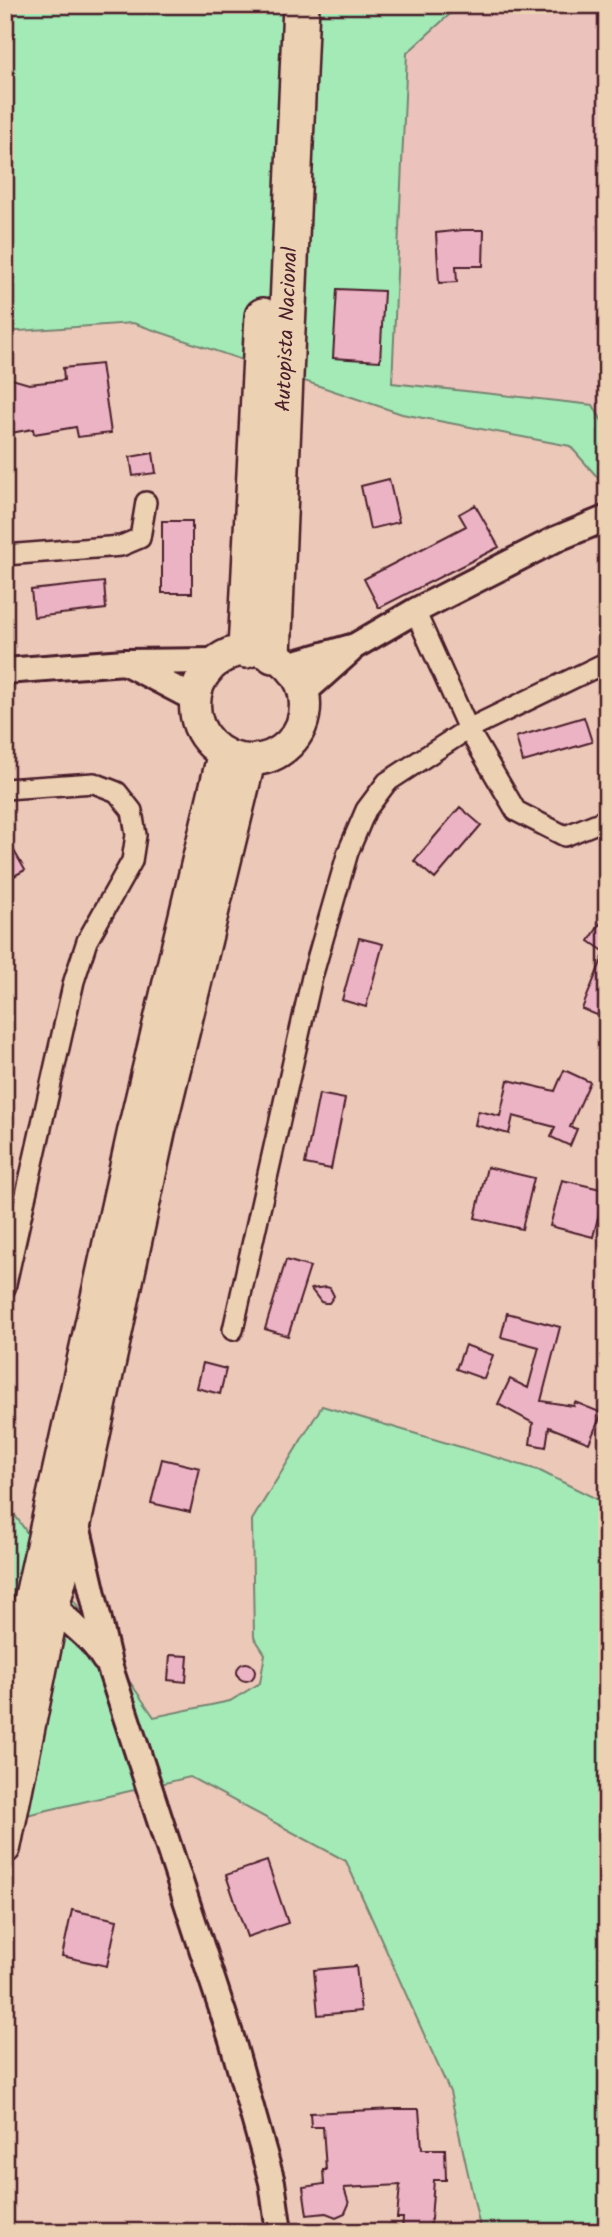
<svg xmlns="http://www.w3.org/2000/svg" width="612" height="2237" font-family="Kalam,sans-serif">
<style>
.built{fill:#ecc2bc}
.green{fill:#a3eab7;stroke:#768471;stroke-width:2}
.building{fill:#ecb3c5;stroke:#4a1f2b;stroke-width:2}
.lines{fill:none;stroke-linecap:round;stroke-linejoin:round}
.minor-casing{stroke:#4a1f2b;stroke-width:24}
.tertiary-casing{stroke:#4a1f2b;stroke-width:30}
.primary-casing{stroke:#4a1f2b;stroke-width:35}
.motorway-casing{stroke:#4a1f2b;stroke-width:40}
.minor{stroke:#ecd1b3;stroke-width:19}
.tertiary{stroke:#ecd1b3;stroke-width:24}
.primary{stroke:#ecd1b3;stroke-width:30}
.motorway{stroke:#ecd1b3;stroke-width:35}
.labels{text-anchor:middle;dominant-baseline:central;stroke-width:6;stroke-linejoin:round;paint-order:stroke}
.street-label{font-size:21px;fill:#4a1f2b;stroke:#ecd1b3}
</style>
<rect width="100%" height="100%" fill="#ecc8b8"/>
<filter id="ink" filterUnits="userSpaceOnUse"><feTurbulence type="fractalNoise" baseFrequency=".0143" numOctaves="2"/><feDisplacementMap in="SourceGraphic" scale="14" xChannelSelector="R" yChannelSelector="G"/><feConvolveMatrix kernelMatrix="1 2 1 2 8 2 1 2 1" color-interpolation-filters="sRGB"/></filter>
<g filter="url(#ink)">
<!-- built -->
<path class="built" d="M 460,5 L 607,5 L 607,430 L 593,405 L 392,384 L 407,53 Z"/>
<!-- green -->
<path class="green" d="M 7,5 L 460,5 L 407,53 L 392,383 L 593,405 L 607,430 L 607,488 L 570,446 L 402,414 L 133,323 L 5,332 L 5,7 Z
M 322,1406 L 538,1470 L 607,1504 L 607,2232 L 481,2232 L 450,2092 L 346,1861 L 190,1777 L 5,1820 L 5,1532 L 10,1508 L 154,1717 L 230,1701 L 260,1683 L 265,1654 L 254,1637 L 252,1520 Z"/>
<!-- building -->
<path class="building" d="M 463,230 L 484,230 L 483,266 L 456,266 L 457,282 L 439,283 L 436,233 Z
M 337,289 L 384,291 L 380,361 L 333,358 Z
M 101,364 L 111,433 L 78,437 L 76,427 L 34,434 L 33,429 L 5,434 L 5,377 L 29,384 L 64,380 L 63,368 Z
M 153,453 L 156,473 L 133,476 L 130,457 Z
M 389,479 L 399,522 L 370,529 L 361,486 Z
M 475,505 L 499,547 L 379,608 L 364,579 L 466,526 L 459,514 Z
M 162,521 L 192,521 L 192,593 L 162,593 Z
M 104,582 L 106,609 L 34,617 L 31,590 Z
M 584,717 L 592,742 L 523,762 L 516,737 Z
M 460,807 L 481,825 L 435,879 L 414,861 Z
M 5,835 L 25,870 L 5,881 Z
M 607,913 L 607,1019 L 582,1009 L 605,952 L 589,941 Z
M 359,938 L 383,944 L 366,1007 L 342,1000 Z
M 564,1070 L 590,1082 L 570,1127 L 577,1129 L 570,1146 L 551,1137 L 555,1127 L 513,1116 L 509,1134 L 475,1125 L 478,1111 L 500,1116 L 508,1080 L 555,1091 Z
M 319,1094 L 345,1099 L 331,1169 L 305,1164 Z
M 487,1167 L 534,1178 L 522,1229 L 475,1218 Z
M 562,1180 L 605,1190 L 593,1237 L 550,1226 Z
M 286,1260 L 310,1267 L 288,1336 L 265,1329 Z
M 326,1287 L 330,1288 L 334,1296 L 329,1303 L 325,1303 L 321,1302 L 311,1289 Z
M 507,1313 L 560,1327 L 541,1401 L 574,1406 L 575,1402 L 602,1413 L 589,1443 L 549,1427 L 546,1447 L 530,1444 L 533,1423 L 498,1404 L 510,1379 L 528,1388 L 539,1347 L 501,1337 Z
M 465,1345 L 493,1355 L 484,1379 L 456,1369 Z
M 203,1363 L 226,1369 L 220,1394 L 197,1388 Z
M 162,1459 L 200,1468 L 190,1512 L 151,1503 Z
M 170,1655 L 188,1656 L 186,1682 L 168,1680 Z
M237 1672a9 9 0 1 1 18 0a9 9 0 1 1-18 0Z
M 267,1861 L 288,1923 L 247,1937 L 226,1875 Z
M 72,1910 L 117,1920 L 107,1966 L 62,1956 Z
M 356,1966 L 361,2011 L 318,2015 L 314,1970 Z
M 395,2109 L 419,2109 L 422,2149 L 445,2149 L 446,2180 L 434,2180 L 430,2232 L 402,2232 L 403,2218 L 397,2218 L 400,2185 L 344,2188 L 349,2204 L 345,2213 L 336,2217 L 326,2213 L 307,2215 L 303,2187 L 324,2184 L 323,2170 L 326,2170 L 323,2127 L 311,2127 L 310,2113 Z"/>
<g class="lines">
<!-- minor casing -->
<g class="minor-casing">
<path id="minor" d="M 5,555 L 121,546 L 140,538 L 146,502
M 415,611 L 468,729 L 516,811 L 565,836 L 607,819
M 5,789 L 94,783 L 117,792 L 132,811 L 136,835 L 132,861 L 87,941 L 74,981 L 5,1288
M 233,1330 L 312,977 L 348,852 L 366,810 L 387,782 L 468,729 L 607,662"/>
</g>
<!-- tertiary casing -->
<g class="tertiary-casing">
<path id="tertiary" d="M 128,664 L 195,699
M 288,665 L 355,646 L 415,611 L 556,539 L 607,518
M 5,671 L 125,662 L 217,661
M 304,692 L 350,651
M 76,1521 L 110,1668 L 232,2040 L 272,2182 L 279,2232
M 48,1595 C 62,1622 90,1633 104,1659"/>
</g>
<!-- primary casing -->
<g class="primary-casing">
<path id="primary" d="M195 705a55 55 0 1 1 110 0a55 55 0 1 1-110 0Z
M 5,1711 L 135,1123 L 223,754
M 5,1848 L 54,1606 L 76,1521 L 160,1130 L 250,760"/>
</g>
<!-- motorway casing -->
<g class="motorway-casing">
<g id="motorway">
<path d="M 246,650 L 263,316"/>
<path id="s1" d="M 273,655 L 301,5"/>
</g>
</g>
<!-- minor -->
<use href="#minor" class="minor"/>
<!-- tertiary -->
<use href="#tertiary" class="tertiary"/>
<!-- primary -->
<use href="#primary" class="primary"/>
<!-- motorway -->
<use href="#motorway" class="motorway"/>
</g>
</g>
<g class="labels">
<!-- street labels -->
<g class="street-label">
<text stroke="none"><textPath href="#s1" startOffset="326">Autopista Nacional</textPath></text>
</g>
</g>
<!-- margin -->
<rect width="612" height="2237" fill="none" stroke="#ecd1b3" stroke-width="28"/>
<rect x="14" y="14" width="584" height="2209" fill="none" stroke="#4a1f2b" stroke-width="2.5" filter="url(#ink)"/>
</svg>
